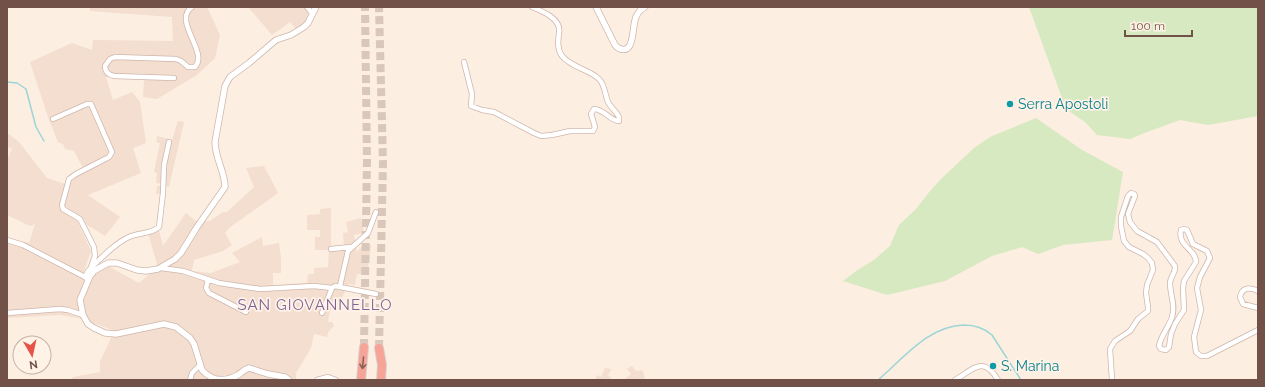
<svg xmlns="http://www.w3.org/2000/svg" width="1265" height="387" font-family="Raleway,sans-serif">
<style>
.residential{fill:#f3decf}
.green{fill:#d6e9c0}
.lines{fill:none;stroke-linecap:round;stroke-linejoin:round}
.stream{stroke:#9cd5d6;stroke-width:1.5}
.motorway-tunnel{stroke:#dac7bb;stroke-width:8;stroke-dasharray:8 4;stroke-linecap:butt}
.minor-casing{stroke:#cfb6ab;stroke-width:6}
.tertiary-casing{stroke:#cfb6ab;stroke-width:7}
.motorway-casing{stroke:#d8cecc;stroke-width:10}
.minor{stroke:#fff;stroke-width:4.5}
.tertiary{stroke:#fff;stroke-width:5.5}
.motorway{stroke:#f6a398;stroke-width:8}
.oneway{stroke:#8c6158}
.culture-dot{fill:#0f9aa8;stroke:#fff2e7;stroke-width:1.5}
.labels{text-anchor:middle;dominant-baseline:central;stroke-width:3.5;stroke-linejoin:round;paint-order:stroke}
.culture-label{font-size:14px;fill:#0d838f;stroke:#fff2e7;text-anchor:start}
.neighbourhood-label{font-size:15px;letter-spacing:1px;fill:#7e6496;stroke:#fff2e7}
</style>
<rect width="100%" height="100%" fill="#fceee1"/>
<!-- residential -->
<path class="residential" d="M 90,7 L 207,7 L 220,35 L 215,58 L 197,75 L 157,99 L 143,97 L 144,79 L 106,77 L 113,100 L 132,92 L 140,102 L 146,143 L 133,148 L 141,173 L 88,195 L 120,217 L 105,236 L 76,218 L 91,251 L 82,276 L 95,273 L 106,265 L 139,283 L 151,273 L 157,264 L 148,233 L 159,231 L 163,246 L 186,213 L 196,221 L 210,221 L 223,212 L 227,212 L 254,187 L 246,168 L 264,166 L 278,193 L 229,228 L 225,233 L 232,245 L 223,251 L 194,260 L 192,271 L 211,273 L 240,262 L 232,253 L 262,237 L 263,246 L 279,243 L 281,258 L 281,273 L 273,273 L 273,285 L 307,283 L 308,274 L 314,274 L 314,268 L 328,267 L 329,250 L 315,250 L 315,237 L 320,237 L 320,230 L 307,230 L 307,215 L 320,214 L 320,209 L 331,208 L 331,246 L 344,245 L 343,233 L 348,232 L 346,222 L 361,218 L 364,233 L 354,235 L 357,252 L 364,244 L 371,245 L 367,275 L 357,274 L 355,285 L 348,284 L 339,305 L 333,303 L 329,315 L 328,322 L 332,322 L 334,326 L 328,332 L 327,337 L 314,334 L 311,348 L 296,373 L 296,380 L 71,380 L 73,377 L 100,372 L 100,362 L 111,338 L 110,329 L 93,323 L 89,320 L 60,315 L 7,318 L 7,237 L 29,243 L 35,224 L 30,226 L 7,215 L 7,160 L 12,149 L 7,146 L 7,133 L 19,142 L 47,178 L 68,185 L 84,170 L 74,151 L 65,149 L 63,144 L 58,142 L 49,120 L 30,62 L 72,43 L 92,50 L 93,40 L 173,41 L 172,17 L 90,11 Z
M 248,7 L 313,7 L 308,14 L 304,25 L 297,30 L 290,22 L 272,35 Z
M 178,121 L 184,122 L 169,187 L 164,186 L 163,194 L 156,194 L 157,186 L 161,186 L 161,184 L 156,183 L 157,173 L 154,172 L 160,143 L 156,142 L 157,136 L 172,140 Z
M 632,366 L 636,371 L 642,370 L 645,378 L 638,380 L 624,380 L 631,374 L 627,369 Z
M 605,368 L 611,369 L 608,376 L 611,377 L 609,380 L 595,380 L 597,375 L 601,377 Z"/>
<!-- green -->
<path class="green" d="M 1029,7 L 1258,7 L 1258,116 L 1208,125 L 1180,120 L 1147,132 L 1130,139 L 1097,135 L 1085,122 L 1066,109 Z
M 1036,118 L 1082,150 L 1123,172 C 1119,195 1116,217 1112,240 L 1063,245 L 1038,254 L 1022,247 L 992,256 L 945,281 L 887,295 L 843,281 L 859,269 L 874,260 L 890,246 L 899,225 L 916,209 L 930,191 L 942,178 L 974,148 L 990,137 Z"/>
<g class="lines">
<!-- stream -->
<path class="stream" d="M 7,82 L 17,83 L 26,89 L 36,127 L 44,141
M 878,380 C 904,358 928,326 964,325 C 975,325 984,328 992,335 L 1021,380"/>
<!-- motorway-tunnel -->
<path class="motorway-tunnel" d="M 364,347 L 367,162 L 365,7
M 379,348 L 383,163 L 379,7"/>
<!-- minor casing -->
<g class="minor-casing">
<path id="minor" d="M 307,7 L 312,13
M 464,62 L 472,94 L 471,106 L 482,110 L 494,112 L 534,133 L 541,136 L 552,135 L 570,131 L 593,131 L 595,127 L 591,114 L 594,109 C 604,109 610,121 619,121 L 619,117 C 616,111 611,108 608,102 C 605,95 605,85 599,79 C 589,69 572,68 562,56 C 557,49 558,41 559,33 C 562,19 542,11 532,7
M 174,78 L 114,76 C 109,75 105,72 105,66 L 110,59 L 115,57 L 176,59 L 181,61 L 188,67 L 195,67 C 209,52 172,21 192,7
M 53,119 L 87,104 L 91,104 L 112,152 L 109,157 L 76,174 L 69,179 L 62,205 L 63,209 L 80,219 L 94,247 L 95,256 L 91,267
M 7,240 L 23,245 L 85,277
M 331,249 L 351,247
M 161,268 L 183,271 L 219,283 L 260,289 L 314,286 L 332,288 L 335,286 L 376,294
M 87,279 L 85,277 L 88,271 C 99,260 115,243 129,237 C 138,233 151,234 159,227 L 163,193 L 164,165 L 169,142
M 208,280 L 206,288 L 209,293 L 246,312
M 340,286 L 348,251 L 368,233 L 376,212
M 1258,291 C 1250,287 1242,287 1240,297 L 1243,304 L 1258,308
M 7,313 L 60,309 L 68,310 L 83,315
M 322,313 L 332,288
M 190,380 L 192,373 L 199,366
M 317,380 L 328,377 L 336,380
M 955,380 C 974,369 983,355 998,380
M 1112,380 L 1110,349 L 1115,341 L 1130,331 L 1138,319 L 1148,311 L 1148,307 L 1146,293 L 1147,285 L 1153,270 L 1152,263 L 1148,258 L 1143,254 L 1129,247 L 1124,241 L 1121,226 L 1121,217 L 1128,196 L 1131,193 L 1134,194 L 1135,196 L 1128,214 L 1130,222 L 1137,231 L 1157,242 L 1175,266 C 1176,273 1170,277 1170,283 C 1170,295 1176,306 1172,317 C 1169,327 1161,335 1159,346 L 1161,349 L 1166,350 L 1169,347 L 1171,334 L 1175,324 L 1184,310 L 1183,288 L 1184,281 L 1196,262 C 1196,249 1177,246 1181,230 L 1184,229 L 1187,230 L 1193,244 L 1207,251 L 1210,258 L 1200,277 L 1197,288 L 1201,310 L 1194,337 L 1196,352 L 1201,356 L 1207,356 L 1258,330"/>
</g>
<!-- tertiary casing -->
<g class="tertiary-casing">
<path id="tertiary" d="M 596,7 L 615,45 C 619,50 627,52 630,45 C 636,32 630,15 645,7
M 289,380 L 285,377 L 268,374 L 249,368 C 245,369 242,372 238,375 C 225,382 212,381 202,370 L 194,344 L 190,338 L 176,327 L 164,324 L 116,334 L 105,333 L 94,328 L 88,324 L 83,315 L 80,300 L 90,276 L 94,271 L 108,263 L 117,263 L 137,270 L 146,271 L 158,269 L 175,259 L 181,253 L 197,227 L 225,187 C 225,172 215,158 215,142 L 225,86 L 230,77 L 249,63 L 276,40 L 291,35 L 304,27 L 308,23 L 316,7"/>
</g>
<!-- motorway casing -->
<g class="motorway-casing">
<path id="motorway" d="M 379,348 L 382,365 L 381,380
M 361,380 L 364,347"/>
</g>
<!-- minor -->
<use href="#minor" class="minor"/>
<!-- tertiary -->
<use href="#tertiary" class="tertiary"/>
<!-- motorway -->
<use href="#motorway" class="motorway"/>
</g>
<!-- one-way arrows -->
<defs><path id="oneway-shaft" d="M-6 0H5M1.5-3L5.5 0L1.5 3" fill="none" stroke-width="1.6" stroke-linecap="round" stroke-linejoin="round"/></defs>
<use class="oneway" href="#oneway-shaft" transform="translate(363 363) rotate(95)"/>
<!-- markers -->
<g class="culture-dot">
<circle cx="1010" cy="104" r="4"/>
<circle cx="993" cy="366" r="4"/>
</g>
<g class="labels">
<!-- culture labels -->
<g class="culture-label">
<text x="1018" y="104">Serra Apostoli</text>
<text x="1001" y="366">S. Marina</text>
</g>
<!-- neighbourhood labels -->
<g class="neighbourhood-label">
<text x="315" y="305">SAN GIOVANNELLO</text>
</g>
</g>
<!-- border -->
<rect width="1265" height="387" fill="none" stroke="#725148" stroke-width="16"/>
<!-- north arrow -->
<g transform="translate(32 355) rotate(171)"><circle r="19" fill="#fff2e7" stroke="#c7b2a7"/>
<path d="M0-3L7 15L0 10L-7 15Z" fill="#e55446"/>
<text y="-6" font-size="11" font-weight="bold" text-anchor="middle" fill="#725148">N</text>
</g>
<!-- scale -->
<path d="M1125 30v6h67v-6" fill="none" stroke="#725148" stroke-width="2"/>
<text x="1131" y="30" font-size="12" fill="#725148" stroke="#fff2e7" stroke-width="3" paint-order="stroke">100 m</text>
</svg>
